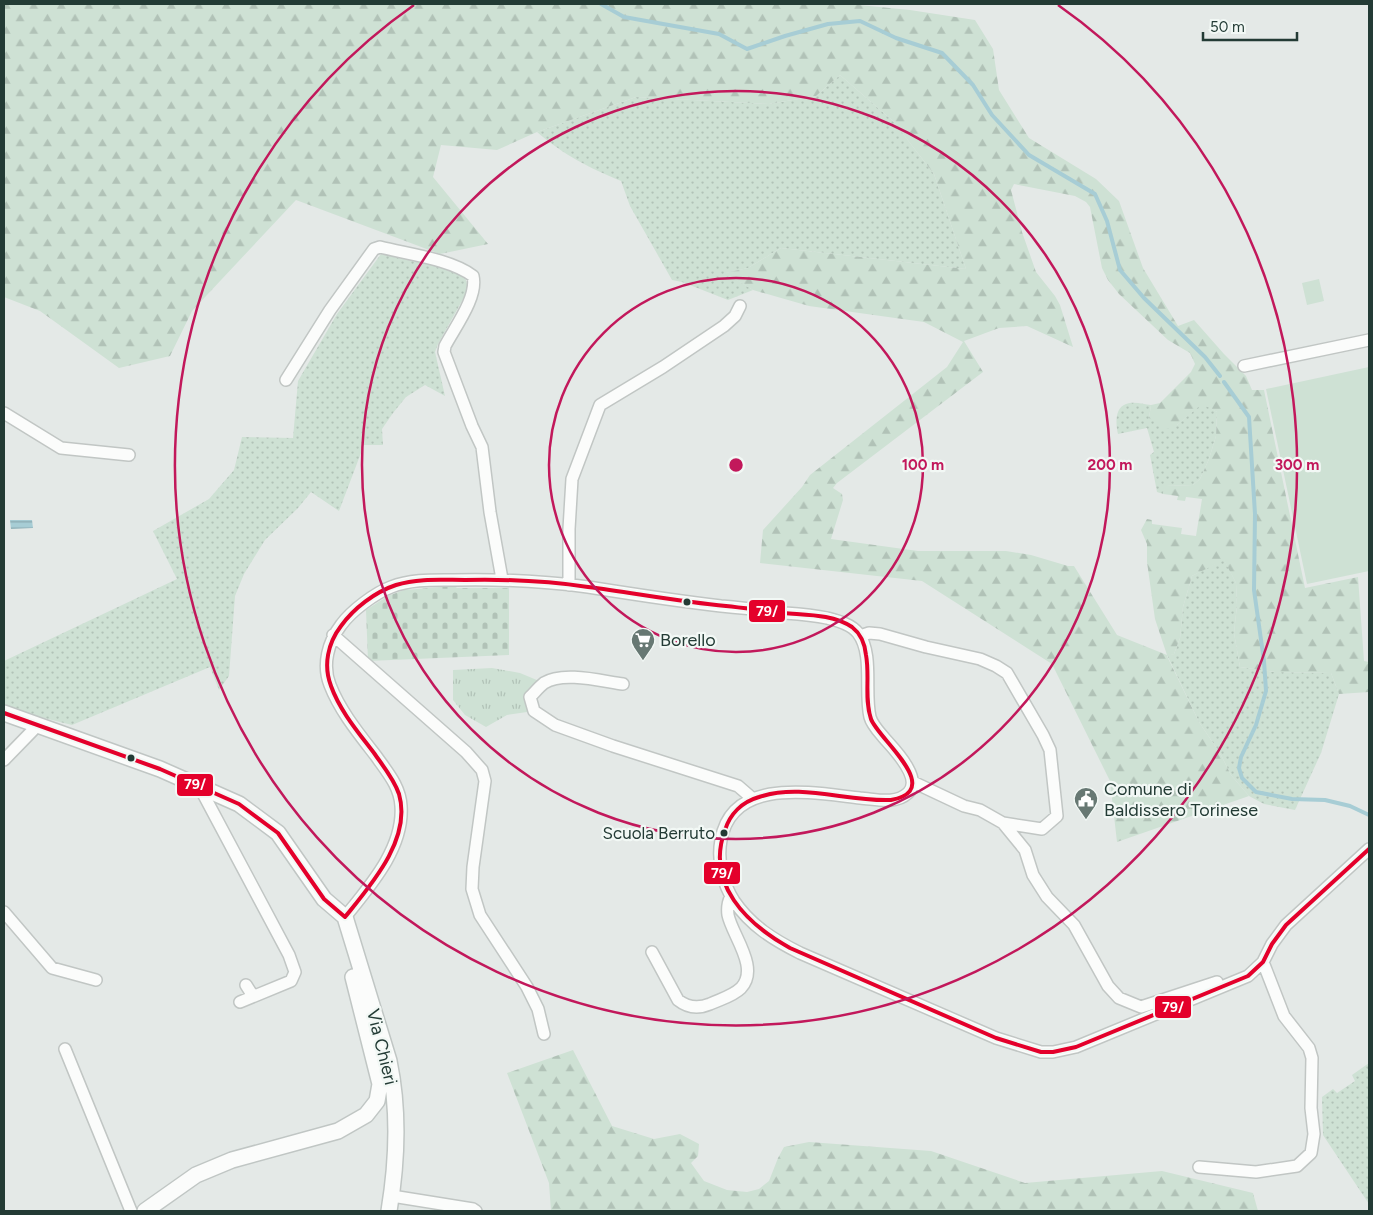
<svg xmlns="http://www.w3.org/2000/svg" width="1373" height="1215" font-family="Figtree,sans-serif">
<style>
.grass{fill:url(#grass-dots)}
.forest{fill:url(#forest-firs);fill-rule:evenodd}
.cemetery{fill:url(#cemetery-stones)}
.park{fill:url(#park-tufts)}
.pitch{fill:#cee1d4}
.water{fill:url(#water-rules)}
.lines{fill:none;stroke-linecap:round;stroke-linejoin:round}
.stream{stroke:#a7cdd5;stroke-width:4}
.street-casing{stroke:#c1c6c4;stroke-width:14}
.secondary-casing{stroke:#c0c6c4;stroke-width:18}
.street{stroke:#fbfcfb;stroke-width:11}
.secondary{stroke:#fbfcfb;stroke-width:15}
.bus-1-casing{stroke:#f2f8f5;stroke-width:8}
.bus-1{stroke:#e4002b;stroke-width:4}
.ring{fill:none;stroke:#c2185b;stroke-width:2.5}
.bus-dot{fill:#233b35;stroke:#f2f8f5;stroke-width:2}
.labels{text-anchor:middle;dominant-baseline:central;stroke-width:4.5;stroke-linejoin:round;paint-order:stroke}
.bus-label{font-size:17px;fill:#233b35;stroke:#f2f8f5;text-anchor:end}
.poi-label{font-size:18px;fill:#233b35;stroke:#f2f8f5;text-anchor:start}
.street-label{font-size:18px;fill:#233b35;stroke:#f2f8f5}
.centre{fill:#c2185b;stroke:#f2f8f5;stroke-width:2.5}
.ring-label{font-size:15px;text-anchor:middle;font-weight:bold;fill:#c2185b;stroke:#f2f8f5;stroke-width:4.5;stroke-linejoin:round;paint-order:stroke}
.line-badge{stroke:#f2f8f5;stroke-width:2}
.badge-label{font-size:14px;text-anchor:middle;font-weight:bold;fill:#fff}
</style>
<defs>
<pattern id="grass-dots" width="8" height="8" patternUnits="userSpaceOnUse" patternTransform="scale(1.25)"><rect width="8" height="8" fill="#cee1d4"/><path d="M2 2h.1M6 6h.1" fill="none" stroke="#b1c2b7" stroke-width="1.8" stroke-linecap="round"/></pattern>
<pattern id="forest-firs" width="22" height="20" patternUnits="userSpaceOnUse" patternTransform="scale(1.25)"><rect width="22" height="20" fill="#cee1d4"/><path d="M5 1l3.5 6h-7zM16 11l3.5 6h-7z" fill="#b1c2b7"/></pattern>
<pattern id="cemetery-stones" width="16" height="16" patternUnits="userSpaceOnUse" patternTransform="scale(1.25)"><rect width="16" height="16" fill="#cee1d4"/><path d="M2 7V4a2 2 0 0 1 4 0v3zM10 15v-3a2 2 0 0 1 4 0v3z" fill="#b1c2b7"/></pattern>
<pattern id="park-tufts" width="24" height="20" patternUnits="userSpaceOnUse" patternTransform="scale(1.25)"><rect width="24" height="20" fill="#cee1d4"/><path d="M3 7l-1-3M5 7V3M7 7l1-3M15 17l-1-3M17 17v-4M19 17l1-3" fill="none" stroke="#b1c2b7"/></pattern>
<pattern id="water-rules" width="6" height="5" patternUnits="userSpaceOnUse" patternTransform="scale(1.25)"><rect width="6" height="5" fill="#a7cdd5"/><path d="M0 2.5h6" fill="none" stroke="#88a8ae"/></pattern>
</defs>
<rect width="100%" height="100%" fill="#e4e9e7"/>
<!-- grass -->
<path class="grass" d="M 840,75 L 893,121 L 934,174 L 966,269 L 781,248 L 748,268 L 726,273 L 753,290 L 728,300 L 682,282 L 672,280 L 630,206 L 621,181 C 589,168 564,155 537,132 L 636,97 L 769,104 L 816,96 Z
M 381,254 C 396,258 453,268 462,275 C 467,279 467,284 468,290 L 438,344 L 435,352 L 445,396 L 425,385 L 406,397 L 393,413 L 382,429 L 383,445 L 364,445 L 339,511 L 311,492 L 298,508 L 265,540 L 244,574 L 235,596 L 229,676 L 219,690 L 210,667 L 72,725 L 24,713 L 4,704 L 4,661 L 177,579 L 153,531 L 209,499 L 234,470 L 242,437 L 293,438 L 298,381 L 337,314 Z
M 1202,403 L 1217,412 L 1216,436 L 1209,459 L 1200,479 L 1193,485 L 1166,486 L 1163,494 L 1157,492 L 1150,455 L 1154,452 L 1147,428 L 1118,434 C 1116,426 1114,408 1126,404 C 1133,401 1144,404 1151,405 L 1149,418 L 1177,425 Z
M 1224,559 L 1236,583 L 1237,605 L 1234,633 L 1240,667 L 1275,672 L 1331,673 L 1339,694 L 1321,753 L 1295,810 L 1264,804 L 1249,796 L 1231,775 L 1221,755 L 1199,722 L 1167,655 L 1174,654 L 1180,638 L 1183,607 L 1192,576 Z
M 1369,1063 L 1369,1204 L 1323,1135 L 1322,1097 L 1333,1089 L 1337,1093 L 1355,1081 L 1352,1075 Z"/>
<!-- forest -->
<path class="forest" d="M 4,4 L 849,4 L 910,10 L 975,20 L 993,49 L 999,90 L 1029,138 L 1096,179 L 1119,201 L 1143,268 L 1178,326 L 1194,320 L 1224,354 L 1246,376 L 1252,390 L 1264,390 L 1305,588 L 1358,577 L 1364,661 L 1369,662 L 1369,692 L 1339,694 L 1331,673 L 1275,672 L 1240,667 L 1234,633 L 1237,605 L 1236,583 L 1224,560 L 1192,576 L 1183,607 L 1180,638 L 1174,654 L 1167,656 L 1199,722 L 1221,755 L 1231,775 L 1249,796 L 1117,842 L 1110,781 L 1052,664 L 922,581 L 760,563 L 763,530 L 802,487 L 810,475 L 947,367 L 963,342 L 924,322 L 809,306 L 753,290 L 725,273 L 748,268 L 781,248 L 966,269 L 934,174 L 893,121 L 840,75 L 816,96 L 769,104 L 636,97 L 537,132 L 497,150 L 441,145 L 433,177 L 488,244 L 440,254 L 296,200 L 192,311 L 170,356 L 119,368 L 40,311 L 4,297 ZM 1014,184 L 1075,196 L 1086,202 L 1090,207 L 1102,268 L 1108,280 L 1119,294 L 1168,340 L 1190,353 L 1195,364 L 1191,372 L 1160,403 L 1151,405 L 1149,418 L 1167,429 L 1177,425 L 1202,404 L 1217,412 L 1216,436 L 1209,459 L 1200,479 L 1193,485 L 1165,486 L 1163,494 L 1178,496 L 1177,500 L 1185,501 L 1186,497 L 1202,499 L 1196,536 L 1181,534 L 1182,528 L 1152,524 L 1152,520 L 1147,519 L 1141,530 L 1147,544 L 1147,562 L 1155,619 L 1167,655 L 1117,635 L 1074,566 L 1068,566 L 1031,555 L 1006,551 L 918,551 L 831,539 L 843,500 L 842,494 L 833,488 L 837,483 L 983,372 L 964,341 L 999,328 L 1027,326 L 1073,347 L 1060,305 L 1055,296 L 1036,272 L 1022,232 L 1011,190 Z
M 573,1050 L 612,1126 L 654,1139 L 680,1134 L 699,1144 L 698,1156 L 691,1163 L 704,1181 L 727,1190 L 747,1192 L 759,1189 L 769,1181 L 778,1158 L 784,1147 L 809,1142 L 931,1151 L 1025,1183 L 1162,1171 L 1253,1193 L 1258,1211 L 551,1211 L 549,1183 L 507,1073 Z"/>
<!-- cemetery -->
<path class="cemetery" d="M 454,586 L 457,588 L 509,588 L 509,655 L 368,661 L 366,610 L 388,596 L 404,590 Z"/>
<!-- park -->
<path class="park" d="M 492,668 L 520,673 L 544,683 L 538,688 L 534,711 L 507,715 L 486,727 L 465,715 L 453,700 L 453,670 Z"/>
<!-- pitch -->
<path class="pitch" d="M 1319,279 L 1324,301 L 1307,305 L 1302,283 Z
M 1369,367 L 1369,571 L 1307,584 L 1266,389 Z"/>
<!-- water -->
<path class="water" d="M 10,520 L 32,520 L 33,528 L 11,529 Z"/>
<g class="lines">
<!-- stream -->
<path class="stream" d="M 601,4 L 624,17 L 719,34 L 747,49 L 785,36 L 828,24 L 860,21 L 896,38 L 942,53 L 973,85 L 992,115 L 1029,155 L 1095,194 L 1107,221 L 1120,270 L 1144,298 L 1205,357 L 1220,376
M 1224,382 L 1249,417 L 1255,514 L 1254,590 L 1264,661 L 1266,691 L 1256,725 L 1241,757 L 1239,768 L 1242,778 L 1256,792 L 1292,799 L 1325,800 L 1350,806 L 1369,815"/>
<!-- street casing -->
<g class="street-casing">
<path id="street" d="M 1244,366 L 1369,340
M 286,380 L 330,310 L 374,249 L 380,247 C 407,254 451,259 473,276 C 478,297 455,327 445,346 L 444,352 L 472,426 L 482,447 L 490,512 L 502,579
M 4,413 L 61,448 L 129,455
M 569,585 L 569,529 L 572,479 L 600,405 L 663,367 L 724,326 L 735,316 L 740,306
M 333,635 L 466,752 L 482,770 L 485,781 L 473,867 L 472,889 L 480,915 L 527,987 L 538,1009 L 544,1034
M 860,636 L 869,633 L 880,634 L 926,647 L 980,659 L 996,666 L 1007,673 L 1043,735 L 1050,750 L 1057,816 L 1042,829 L 1003,823
M 623,684 C 601,681 563,671 544,683 C 539,687 535,692 530,697 L 534,711 L 555,725 L 613,746 L 738,786 L 753,799
M 4,760 L 37,726
M 913,782 L 964,806 L 980,810 L 1003,823 L 1025,850 L 1033,875 L 1047,897 L 1074,925 L 1108,986 L 1119,998 L 1141,1007 L 1217,982
M 199,786 L 289,955 L 295,972 L 291,981 L 240,1002
M 4,912 L 52,968 L 96,980
M 345,917 C 370,886 404,848 401,806 C 400,786 387,772 376,756 C 359,734 340,711 330,685 C 322,665 328,642 341,625 C 351,611 375,593 391,587 C 411,579 433,580 454,580 C 499,579 543,581 588,587 C 632,594 677,601 721,606 C 743,608 764,610 785,613 C 799,614 813,615 827,618 C 838,621 851,624 858,633 C 874,654 864,692 870,717 C 872,725 880,733 885,739 C 895,750 923,779 908,793 C 895,805 876,799 860,798 C 814,793 732,776 721,840 C 717,861 723,884 734,901 C 751,926 774,940 800,953 L 996,1038 L 1041,1052 L 1053,1052 L 1076,1047 L 1248,976 L 1263,962 L 1272,944 L 1286,925 L 1369,849
M 652,952 L 678,1000 C 688,1008 698,1009 710,1004 C 721,999 733,996 741,988 C 760,968 732,935 728,915 C 727,908 728,902 731,896
M 246,985 L 253,996
M 65,1049 L 131,1211
M 1199,1167 L 1256,1172 L 1297,1166 L 1311,1153 L 1314,1134 L 1311,1108 L 1312,1058 L 1309,1048 L 1284,1016 L 1263,962
M 392,1196 L 473,1209 L 476,1211"/>
</g>
<!-- secondary casing -->
<g class="secondary-casing">
<path id="secondary" d="M 4,713 L 160,769 L 239,804 L 278,833 L 324,899 L 345,917 L 389,1061 C 399,1109 397,1163 389,1211
M 145,1211 L 196,1175 L 232,1160 L 338,1131 L 366,1115 L 377,1101 L 380,1084 L 353,977"/>
</g>
<!-- street -->
<use href="#street" class="street"/>
<!-- secondary -->
<use href="#secondary" class="secondary"/>
<!-- bus-1 casing -->
<g class="bus-1-casing">
<path id="bus-1" d="M 4,713 L 160,769 L 239,804 L 278,833 L 324,899 L 345,917
M 345,917 C 371,885 412,839 399,794 C 394,779 383,766 374,753 C 358,732 340,711 331,686 C 323,665 328,643 341,626 C 354,608 375,592 396,585 C 418,578 442,580 465,580 C 506,579 547,581 588,587 C 634,593 680,602 726,606 C 745,608 765,611 784,613 C 806,615 833,614 852,627 C 861,634 865,645 866,655 C 870,676 864,699 871,719 C 878,739 946,790 891,800 C 847,802 802,783 759,797 C 742,802 730,814 725,830 C 705,884 747,924 790,948 L 996,1038 L 1041,1052 L 1053,1052 L 1076,1047 L 1248,976 L 1263,962 L 1272,944 L 1286,925 L 1369,849"/>
</g>
<!-- bus-1 -->
<use href="#bus-1" class="bus-1"/>
</g>
<!-- distance rings -->
<g class="ring">
<circle cx="736" cy="465" r="187"/>
<circle cx="736" cy="465" r="374"/>
<path d="M1058 5A561 561 0 1 1 414 5"/>
</g>
<!-- icons -->
<defs>
<g id="supermarket-pin" transform="scale(1.25)"><path d="M0 17L-7.5 6A9.5 9.5 0 1 1 7.5 6Z" fill="#677873" stroke="#f2f8f5"/><path d="M-6-5.5h2.5l.6 2H6L4.5 2H-2.5L-4.4-4H-6ZM-1.5 3.2a1.3 1.3 0 1 0 .1 0ZM3 3.2a1.3 1.3 0 1 0 .1 0Z" fill="#fff"/></g>
<g id="civic-pin" transform="scale(1.25)"><path d="M0 17L-7.5 6A9.5 9.5 0 1 1 7.5 6Z" fill="#677873" stroke="#f2f8f5"/><path d="M-.6-6.5H3V-4.5H.6V-3L4-1V1h2V6H-6V1h2V-1L-.6-3ZM-1.2 2.5V6h2.4V2.5Z" fill="#fff"/></g>
</defs>
<g fill-rule="evenodd">
<use href="#supermarket-pin" x="643" y="640"/>
<use href="#civic-pin" x="1086" y="799"/>
</g>
<!-- markers -->
<g class="bus-dot">
<circle cx="687" cy="602" r="4.5"/>
<circle cx="131" cy="758" r="4.5"/>
<circle cx="724" cy="833" r="4.5"/>
</g>
<g class="labels">
<!-- bus labels -->
<g class="bus-label">
<text x="715" y="833">Scuola Berruto</text>
</g>
<!-- poi labels -->
<g class="poi-label">
<text x="660" y="640">Borello</text>
<text x="1104" y="789">Comune di<tspan x="1104" dy="21">Baldissero Torinese</tspan></text>
</g>
<!-- street labels -->
<g class="street-label">
<text transform="translate(382 1047) rotate(76)">Via Chieri</text>
</g>
</g>
<circle cx="736" cy="465" r="8" class="centre"/>
<g class="ring-label">
<text x="923" y="470">100 m</text>
<text x="1110" y="470">200 m</text>
<text x="1297" y="470">300 m</text>
</g>
<g class="line-badge">
<rect x="748" y="599" width="38" height="24" rx="5" fill="#e4002b"/>
<rect x="176" y="773" width="38" height="24" rx="5" fill="#e4002b"/>
<rect x="703" y="861" width="38" height="24" rx="5" fill="#e4002b"/>
<rect x="1154" y="995" width="38" height="24" rx="5" fill="#e4002b"/>
</g>
<g class="badge-label">
<text x="767" y="616">79/</text>
<text x="195" y="789">79/</text>
<text x="722" y="878">79/</text>
<text x="1173" y="1012">79/</text>
</g>
<!-- border -->
<rect width="1373" height="1215" fill="none" stroke="#233b35" stroke-width="10"/>
<!-- scale -->
<path d="M1203 32v8h94v-8" fill="none" stroke="#233b35" stroke-width="2.5"/>
<text x="1210" y="32" font-size="15" fill="#233b35" stroke="#f2f8f5" stroke-width="4" paint-order="stroke">50 m</text>
</svg>
